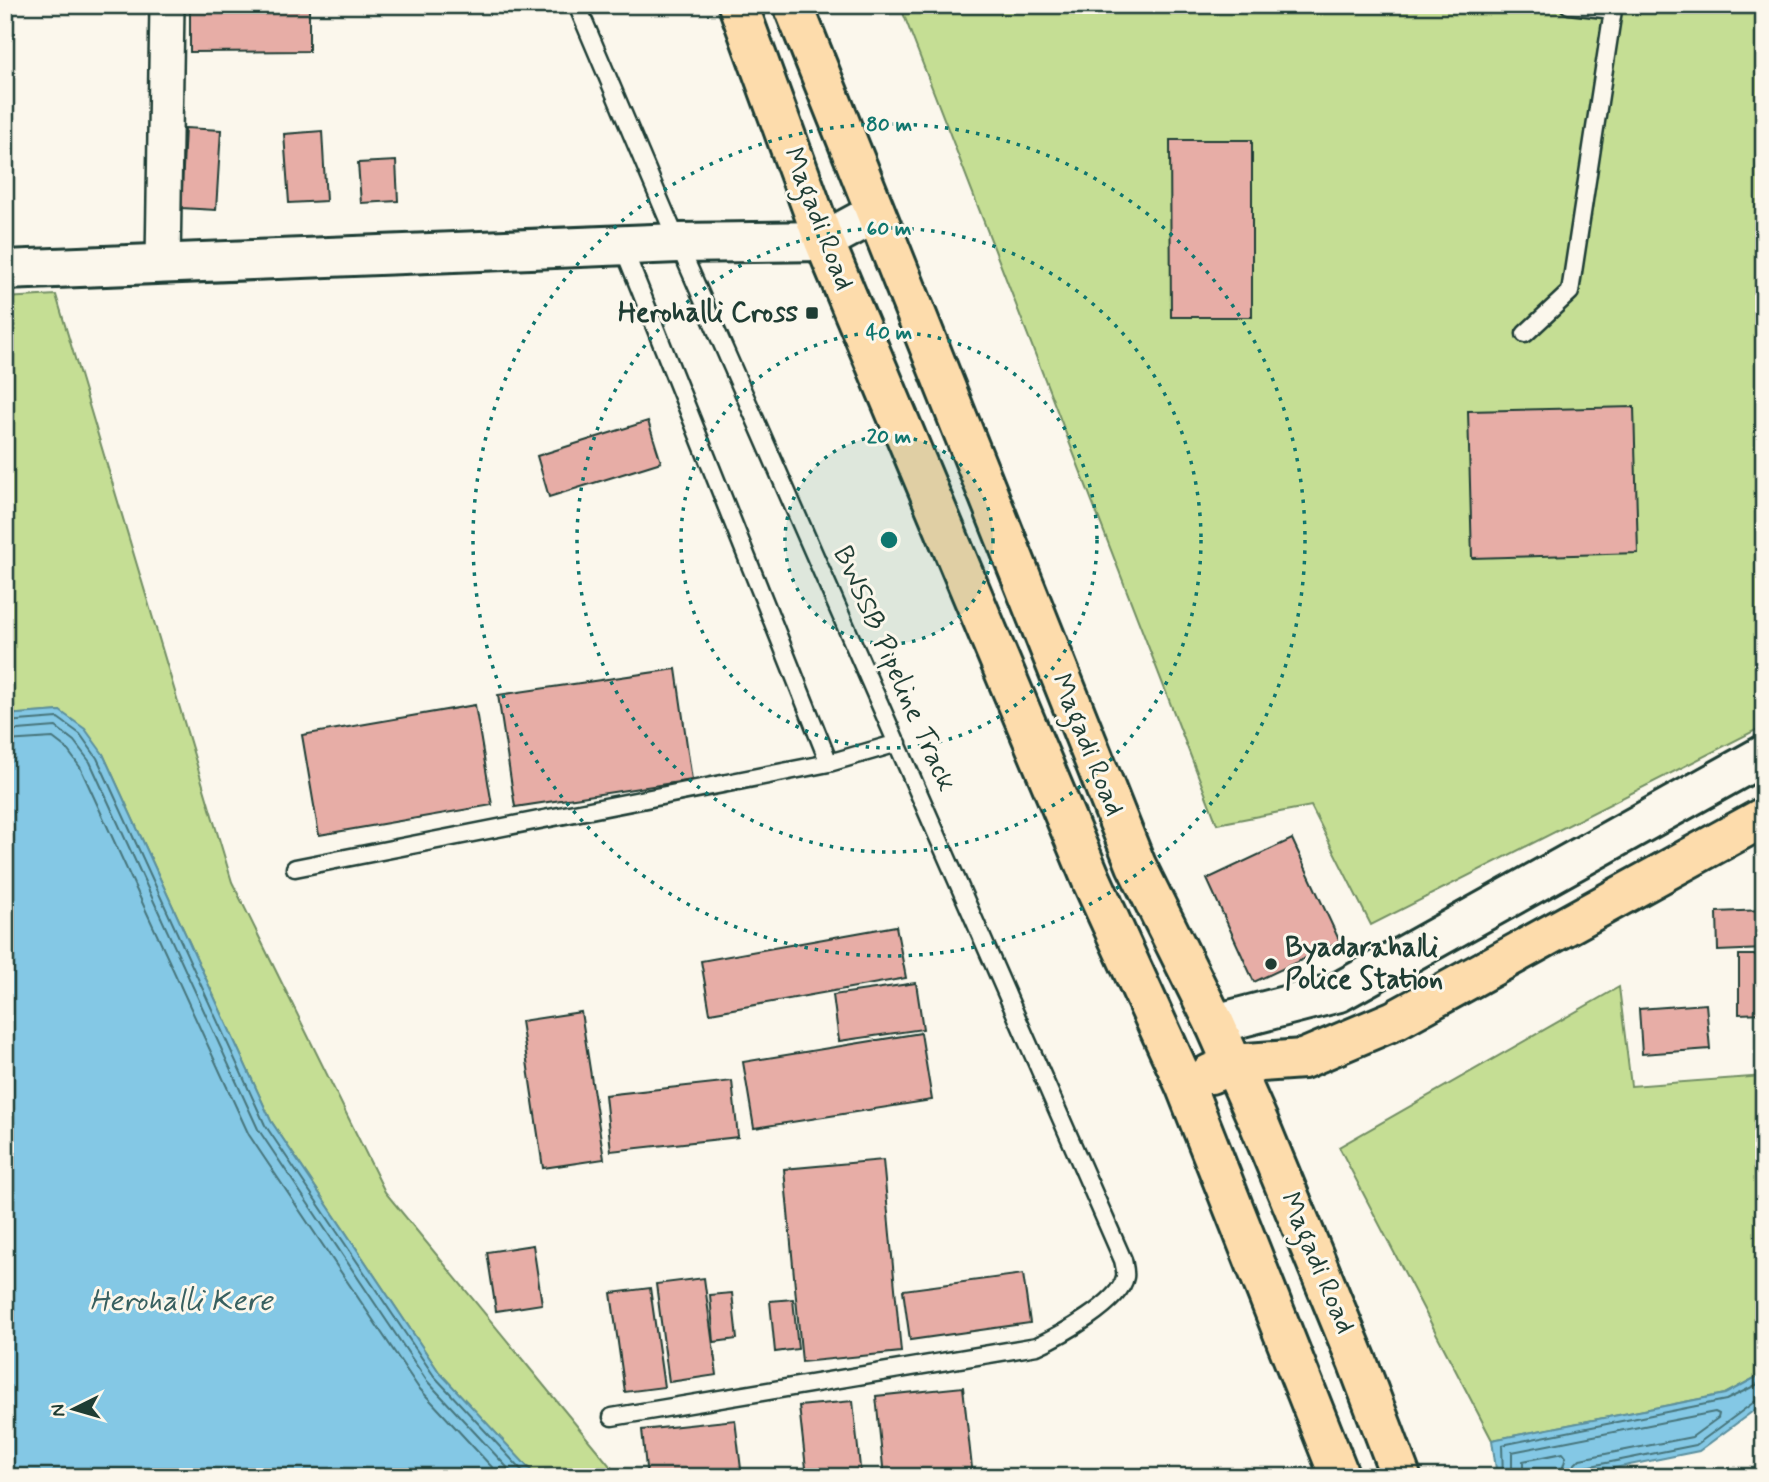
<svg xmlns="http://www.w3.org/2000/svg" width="1769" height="1482" font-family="Mynerve,sans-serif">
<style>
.green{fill:#c5de94;stroke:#728e64;stroke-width:2}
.water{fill:#84c8e5;stroke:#5c909e;stroke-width:2}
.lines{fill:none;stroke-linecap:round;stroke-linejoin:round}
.shore{stroke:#47757b;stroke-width:2}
.building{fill:#e7ada6;stroke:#1f3d34;stroke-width:2}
.service-casing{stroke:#1f3d34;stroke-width:21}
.minor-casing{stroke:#1f3d34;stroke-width:38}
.tertiary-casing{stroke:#1f3d34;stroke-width:44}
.secondary-casing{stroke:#1f3d34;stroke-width:44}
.primary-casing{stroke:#1f3d34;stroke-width:44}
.service{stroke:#fbf7ec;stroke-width:16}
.minor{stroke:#fbf7ec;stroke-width:33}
.tertiary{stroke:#fbf7ec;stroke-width:38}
.secondary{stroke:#fbf7ec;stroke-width:38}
.primary{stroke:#fddcac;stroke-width:38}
.ring{fill:none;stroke:#0f766e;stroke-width:3.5;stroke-dasharray:3.5 7}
.poi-dot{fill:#1f3d34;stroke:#fbf7ec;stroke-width:2.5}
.labels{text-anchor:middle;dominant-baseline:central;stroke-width:6;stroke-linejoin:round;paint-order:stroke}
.street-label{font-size:28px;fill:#1f3d34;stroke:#fbf7ec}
.poi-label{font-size:28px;font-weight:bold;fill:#1f3d34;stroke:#fbf7ec;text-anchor:end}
.water-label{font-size:30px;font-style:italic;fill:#386060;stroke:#fbf7ec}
.centre{fill:#0f766e;stroke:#fbf7ec;stroke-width:3.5}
.ring-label{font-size:21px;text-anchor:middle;font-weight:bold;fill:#0f766e;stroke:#fbf7ec;stroke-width:6;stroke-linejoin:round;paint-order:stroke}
</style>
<rect width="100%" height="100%" fill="#fbf7ec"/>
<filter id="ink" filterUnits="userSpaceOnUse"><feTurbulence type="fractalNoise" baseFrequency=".0143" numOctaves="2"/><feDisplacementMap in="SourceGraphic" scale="14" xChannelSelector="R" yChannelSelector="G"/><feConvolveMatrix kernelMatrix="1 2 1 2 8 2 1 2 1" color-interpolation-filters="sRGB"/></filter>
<g filter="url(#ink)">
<!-- green -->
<path class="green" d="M 900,5 L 1764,5 L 1764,726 L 1371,925 L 1311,806 L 1217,824 Z
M 56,295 L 232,882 L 385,1192 L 619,1477 L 537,1477 L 439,1372 L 271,1121 L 103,754 L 60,711 L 5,715 L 5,298 Z
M 1619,987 L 1631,1086 L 1764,1076 L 1764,1373 L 1725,1394 L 1492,1440 L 1339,1147 Z"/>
<!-- water -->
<path class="water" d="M 60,711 L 85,729 L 103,754 L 271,1121 L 439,1372 L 537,1477 L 5,1477 L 5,715 Z
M 1764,1373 L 1764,1403 L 1699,1451 L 1570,1477 L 1497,1477 L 1492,1440 L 1725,1394 Z"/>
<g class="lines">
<!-- shore -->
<path class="shore" d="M 5,722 L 58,718 L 80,734 L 97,758 L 265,1125 L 434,1376 L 528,1477
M 5,731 L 56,727 L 74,741 L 90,762 L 258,1129 L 427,1381 L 516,1477
M 5,741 L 53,738 L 66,748 L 80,767 L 249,1135 L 418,1387 L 501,1477
M 1503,1477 L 1502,1445 L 1726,1400 L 1764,1381
M 1512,1477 L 1512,1452 L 1715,1412 L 1719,1414 L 1718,1418 L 1692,1437 L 1580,1459 L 1573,1466 L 1570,1477
M 1523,1477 L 1523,1461 L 1563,1453 L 1566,1457 L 1560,1477
M 1579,1477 L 1586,1467 L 1696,1445 L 1757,1400 L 1764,1398"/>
</g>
<!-- building -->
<path class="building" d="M 190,5 L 309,5 L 309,51 L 190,52 Z
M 185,128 L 221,130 L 216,210 L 181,208 Z
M 322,131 L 326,201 L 289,203 L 284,134 Z
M 1170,140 L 1252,140 L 1252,317 L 1171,317 Z
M 396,161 L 398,201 L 361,203 L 358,163 Z
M 1634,407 L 1638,553 L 1472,558 L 1468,411 Z
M 648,421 L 661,462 L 549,497 L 537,456 Z
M 676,669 L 692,780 L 515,807 L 498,695 Z
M 475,705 L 492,805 L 319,835 L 302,735 Z
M 1292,839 L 1340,942 L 1254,982 L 1207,879 Z
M 1764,910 L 1764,949 L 1718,951 L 1717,912 Z
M 896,926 L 906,978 L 710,1013 L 701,961 Z
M 1739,955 L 1764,955 L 1764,1013 L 1739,1014 Z
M 916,983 L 923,1029 L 839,1041 L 833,995 Z
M 1706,1004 L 1710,1049 L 1642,1054 L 1639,1009 Z
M 581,1012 L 604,1159 L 543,1168 L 521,1021 Z
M 921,1033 L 932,1100 L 754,1128 L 743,1062 Z
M 732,1081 L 738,1137 L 611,1151 L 605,1095 Z
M 883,1160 L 901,1352 L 802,1362 L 784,1169 Z
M 533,1245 L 542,1304 L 496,1311 L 487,1252 Z
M 1023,1274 L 1030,1323 L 910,1340 L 903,1290 Z
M 704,1278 L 717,1375 L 669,1382 L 656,1284 Z
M 650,1288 L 664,1387 L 625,1392 L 611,1293 Z
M 732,1293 L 737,1339 L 714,1342 L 710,1295 Z
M 793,1299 L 798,1349 L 775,1352 L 770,1301 Z
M 963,1387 L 973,1477 L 884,1477 L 876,1396 Z
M 853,1401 L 861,1477 L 807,1477 L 799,1406 Z
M 735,1420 L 742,1477 L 647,1477 L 642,1430 Z"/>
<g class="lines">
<!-- service casing -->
<g class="service-casing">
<path id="service" d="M 577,5 L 678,243 L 1123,1260 C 1124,1265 1126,1272 1125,1277 C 1120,1303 1059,1336 1037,1346 L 612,1417
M 1525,334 L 1570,292 L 1613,10 L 1569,5
M 829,763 L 898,743
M 295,868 L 829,763 L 623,247"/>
</g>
<!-- minor casing -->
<g class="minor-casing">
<path id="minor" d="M 163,264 L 167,5"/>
</g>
<!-- tertiary casing -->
<g class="tertiary-casing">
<path id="tertiary" d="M 1215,1024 L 1339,992 L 1764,755"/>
</g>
<!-- secondary casing -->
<g class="secondary-casing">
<path id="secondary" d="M 5,270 L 678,243 L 824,241 L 874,214"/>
</g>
<!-- primary casing -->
<g class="primary-casing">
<path id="primary" d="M 738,5 L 824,241 L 1092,881 L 1185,1085 L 1340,1477
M 793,5 L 1136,865 L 1215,1024 L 1259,1123 L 1357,1361 L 1401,1477
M 1210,1074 L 1233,1064 L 1303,1059 L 1395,1020 L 1764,817"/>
</g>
<!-- service -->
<use href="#service" class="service"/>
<!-- minor -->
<use href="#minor" class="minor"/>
<!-- tertiary -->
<use href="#tertiary" class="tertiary"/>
<!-- secondary -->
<use href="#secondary" class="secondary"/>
<!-- primary -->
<use href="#primary" class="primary"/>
</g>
</g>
<!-- distance rings -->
<circle cx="889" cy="540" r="104" fill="#0f766e" fill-opacity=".12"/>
<g class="ring">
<circle cx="889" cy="540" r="104"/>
<circle cx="889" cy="540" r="208"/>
<circle cx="889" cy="540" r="312"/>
<circle cx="889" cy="540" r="416"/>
</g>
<!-- markers -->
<g class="poi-dot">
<rect x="805" y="306" width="14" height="14" rx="3.5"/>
<circle cx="1271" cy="964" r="7"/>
</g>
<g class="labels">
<!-- street labels -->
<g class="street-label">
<text transform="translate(818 219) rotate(69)">Magadi Road</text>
<text transform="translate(894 669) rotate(66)">BWSSB Pipeline Track</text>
<text transform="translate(1087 745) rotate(68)">Magadi Road</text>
<text transform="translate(1317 1263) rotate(67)">Magadi Road</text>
</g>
<!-- poi labels -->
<g class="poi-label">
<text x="798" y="313">Herohalli Cross</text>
<text x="1285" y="948" text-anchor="start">Byadarahalli<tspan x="1285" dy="32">Police Station</tspan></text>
</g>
<!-- water labels -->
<g class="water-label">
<text x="181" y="1301">Herohalli Kere</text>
</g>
</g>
<circle cx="889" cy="540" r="10" class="centre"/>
<g class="ring-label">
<text x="889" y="131">80 m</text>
<text x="889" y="235">60 m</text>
<text x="889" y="339">40 m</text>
<text x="889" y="443">20 m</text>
</g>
<!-- margin -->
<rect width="1769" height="1482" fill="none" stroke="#fbf7ec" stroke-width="28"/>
<rect x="14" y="14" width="1741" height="1454" fill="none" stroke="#1f3d34" stroke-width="2.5" filter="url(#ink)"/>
<!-- north arrow -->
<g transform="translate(74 1409) rotate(265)" stroke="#fbf7ec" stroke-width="5" paint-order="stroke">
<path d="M0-5L12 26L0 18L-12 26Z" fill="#1f3d34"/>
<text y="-10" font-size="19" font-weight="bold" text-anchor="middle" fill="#1f3d34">N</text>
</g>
</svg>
